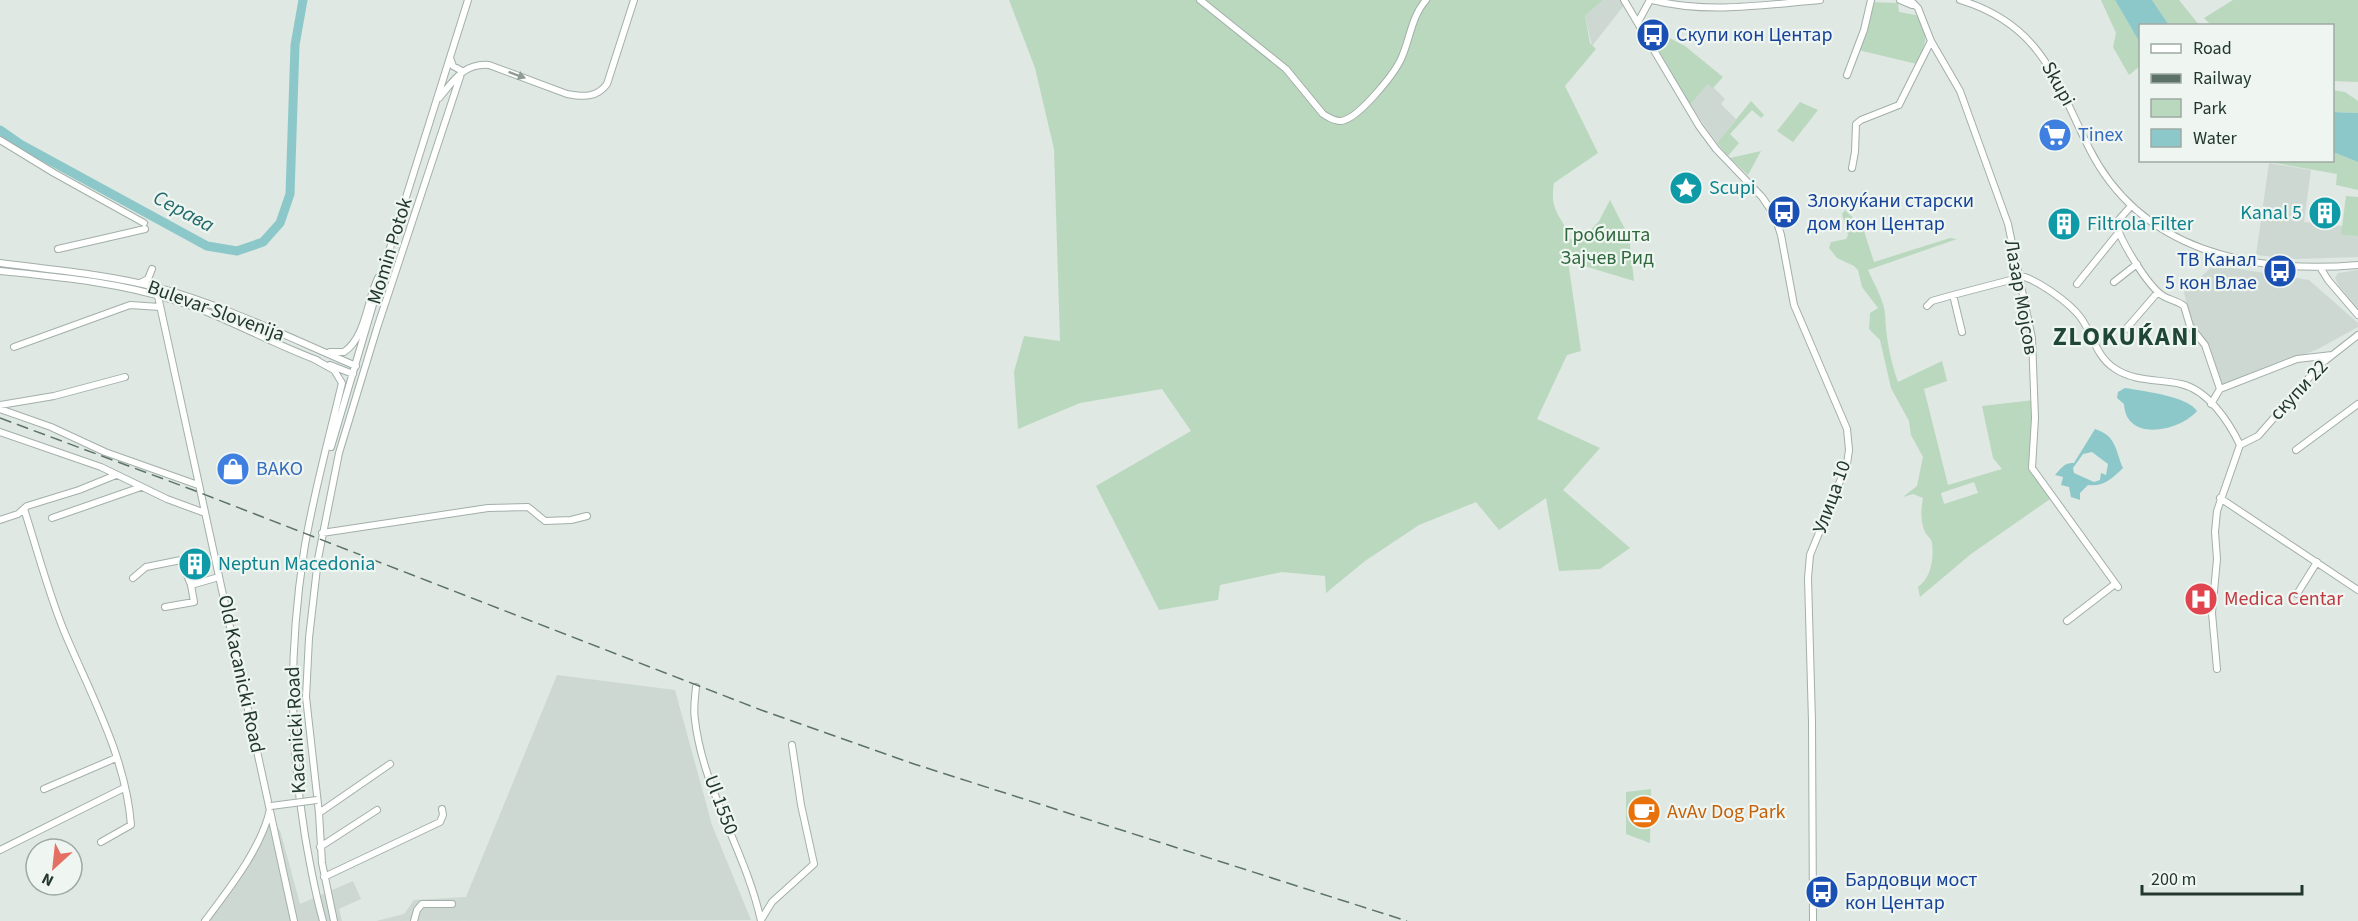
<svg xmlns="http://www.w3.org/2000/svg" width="2358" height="921" font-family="'Source Sans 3',sans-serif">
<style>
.built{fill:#cdd8d2}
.green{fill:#bad8be;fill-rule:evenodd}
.water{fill:#8cc8c9;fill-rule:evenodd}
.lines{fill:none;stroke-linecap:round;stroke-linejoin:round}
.river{stroke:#8cc8c9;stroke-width:9}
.minor-casing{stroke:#a3afa9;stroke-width:8}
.minor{stroke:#fff;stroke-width:6}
.rail{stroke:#5c7269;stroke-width:1.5;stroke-dasharray:12 6;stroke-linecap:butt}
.minor-bridge-casing{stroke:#a3afa9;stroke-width:8;stroke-linecap:butt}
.minor-bridge{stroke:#fff;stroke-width:6}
.oneway{fill:#909b96}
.labels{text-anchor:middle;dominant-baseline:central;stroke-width:4.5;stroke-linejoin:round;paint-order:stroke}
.transit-label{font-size:20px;fill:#164399;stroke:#eff6f1;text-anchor:start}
.street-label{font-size:20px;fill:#22372e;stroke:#eff6f1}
.shop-label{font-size:20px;fill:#366cbe;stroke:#eff6f1;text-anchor:start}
.culture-label{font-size:20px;fill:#0d838f;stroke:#eff6f1;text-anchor:start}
.park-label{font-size:20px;fill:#30693e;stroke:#eff6f1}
.health-label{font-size:20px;fill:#be3a42;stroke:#eff6f1;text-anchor:start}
.food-label{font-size:20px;fill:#c56008;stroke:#eff6f1;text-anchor:start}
.water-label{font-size:21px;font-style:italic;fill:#236a6c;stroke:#eff6f1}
.district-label{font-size:26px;font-weight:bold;letter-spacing:1.5px;fill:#204638;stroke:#eff6f1}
</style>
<rect width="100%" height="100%" fill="#dfe8e3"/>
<!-- built -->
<path class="built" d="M 1603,0 L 1622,0 L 1625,4 L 1592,46 L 1585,16 Z
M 1709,83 L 1725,99 L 1721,104 L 1736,119 L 1717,143 L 1690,105 Z
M 2269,163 L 2311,170 L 2304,222 L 2342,226 L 2342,235 L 2358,236 L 2358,257 L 2294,259 L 2256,255 Z
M 2214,265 L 2309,280 L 2358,323 L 2358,327 L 2318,349 L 2222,387 L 2213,365 L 2192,327 L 2184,292 Z
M 2358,270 L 2358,308 L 2339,286 L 2335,278 L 2338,273 Z
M 557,675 L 675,690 L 712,825 L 751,920 L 376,921 L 404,914 L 414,900 L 466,897 Z
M 271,823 L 280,830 L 300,904 L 353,881 L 361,899 L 339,909 L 342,921 L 208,921 L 233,885 Z"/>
<!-- green -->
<path class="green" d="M 1009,0 L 1603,0 L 1585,16 L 1590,43 L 1596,49 L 1565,86 L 1598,153 L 1554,183 C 1549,213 1562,214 1570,239 L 1583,239 L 1599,221 L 1610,200 L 1629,237 L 1634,281 L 1568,261 L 1581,351 L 1567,355 L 1537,419 L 1600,448 L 1563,490 L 1630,548 L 1600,569 L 1559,571 L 1546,498 L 1499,530 L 1476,502 L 1419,525 L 1365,561 L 1326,593 L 1325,576 L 1282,572 L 1220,585 L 1218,600 L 1159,610 L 1096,486 L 1191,431 L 1162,389 L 1080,403 L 1018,429 L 1014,372 L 1024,336 L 1060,341 L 1054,149 L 1035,68 Z
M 2101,0 L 2115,0 L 2140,43 L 2140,66 L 2129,75 L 2113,47 L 2116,33 Z
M 2152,0 L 2179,0 L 2199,25 L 2169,25 Z
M 2233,0 L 2358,0 L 2358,82 L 2333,81 L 2332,26 L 2211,25 L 2204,18 Z
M 1870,2 L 1898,3 L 1899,12 L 1916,15 C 1931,33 1925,46 1917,64 L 1858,50 Z
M 1644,25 L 1685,46 L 1723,77 L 1713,88 L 1708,84 L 1690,105 Z
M 2332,90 L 2345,92 L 2358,101 L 2358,113 L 2333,112 Z
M 1751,101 L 1764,115 L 1761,118 L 1752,110 L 1730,134 L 1739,143 L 1728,156 L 1717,143 Z
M 1800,102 L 1818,110 L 1793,142 L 1777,131 Z
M 1761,151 L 1748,175 L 1730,158 Z
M 2333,152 L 2358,162 L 2358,190 L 2336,185 L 2337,174 L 2264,161 L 2332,160 Z
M 2346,196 L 2358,197 L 2358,236 L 2341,235 Z
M 1845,210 L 1863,228 L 1874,262 L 1950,238 L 1957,239 L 1868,270 C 1873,282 1884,300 1885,314 C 1886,338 1890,359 1898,382 L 1942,361 L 1947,381 L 1924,389 L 1948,485 L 2002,469 L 1993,458 L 1982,406 L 2035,400 L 2032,463 L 2053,497 L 1971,554 L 1920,597 L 1918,587 C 1931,578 1934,559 1932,543 C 1932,539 1927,536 1925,532 C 1920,520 1921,510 1923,498 L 1913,494 L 1903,497 L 1917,486 L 1923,457 L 1911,435 L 1909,421 L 1891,388 L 1880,340 L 1869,329 L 1870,313 L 1878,308 L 1862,287 L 1858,270 L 1854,266 L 1837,258 L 1829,248 L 1831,242 L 1846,239 L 1848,235 L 1842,214 ZM 1974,482 L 1978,493 L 1944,504 L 1941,493 Z
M 1651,789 L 1650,843 L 1626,834 L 1626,792 Z"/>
<!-- water -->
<path class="water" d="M 2115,0 L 2152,0 L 2169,25 L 2140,26 L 2140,43 Z
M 2332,112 L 2358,113 L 2358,162 L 2333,152 Z
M 2125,388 C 2143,391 2187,396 2197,411 C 2180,431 2126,443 2124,404 L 2117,398 L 2118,392 Z
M 2095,429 C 2117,436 2115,450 2123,468 C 2112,479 2103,487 2088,485 L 2080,493 L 2080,500 L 2071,497 L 2069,487 L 2061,485 L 2063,477 L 2055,475 C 2061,468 2065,462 2074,463 ZM 2092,452 L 2108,464 L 2106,475 L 2101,473 L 2100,480 L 2094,482 L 2074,473 L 2073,468 L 2083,454 Z"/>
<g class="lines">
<!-- river -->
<path class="river" d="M 0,130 L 20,144 L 207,246 L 237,251 L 263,242 L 280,223 L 290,194 L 295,45 L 303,0"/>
<!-- minor casing -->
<g class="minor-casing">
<path id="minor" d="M 1200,0 L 1286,69 L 1323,114 C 1328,117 1333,121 1340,121 C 1357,121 1394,74 1401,59 C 1410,40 1411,17 1426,0
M 1624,0 L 1699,126 L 1716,149 L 1762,197 L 1775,216 L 1781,235 L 1794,305 L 1847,429 L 1849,450 L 1847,464 L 1810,555 L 1808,578 L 1812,722 L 1813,921
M 1652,0 C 1707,14 1764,5 1820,0
M 1900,0 L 1912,5
M 1910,0 L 1918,8 L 1931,41 L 1960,91 L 2008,224 L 2032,338 L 2035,418 L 2032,468 L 2118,587
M 1960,0 C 2042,25 2055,80 2089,148 C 2141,252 2252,274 2358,265
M 1638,22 L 1650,0
M 450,58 L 453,66 L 462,71
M 1847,75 L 1864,30 L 1871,0
M 439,98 C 454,80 464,63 489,65 L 567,94 C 583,97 597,98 607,84 L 634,0
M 0,140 L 54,173 L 144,223
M 1852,168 L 1855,152 L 1856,124 L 1861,120 L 1899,105 L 1931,41
M 2131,206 L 2116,223 C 2120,241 2148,286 2163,296 C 2170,300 2178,301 2184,306 L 2190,326 L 2205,345 L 2220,389
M 58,249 L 145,229
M 0,263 C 52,270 104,274 155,287 C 224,305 290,338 356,366
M 2320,267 L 2328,280 L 2358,315
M 0,271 C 58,277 117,282 173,300 C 223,315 268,342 317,360
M 2017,275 C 2036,278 2070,303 2081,318 C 2093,335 2096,356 2114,368 C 2134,382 2158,379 2181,384 C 2208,390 2229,422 2240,445 L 2217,511 L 2215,532 L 2217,559 L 2212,613 L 2217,669
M 2114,282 L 2137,264
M 140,283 L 148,279 L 152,269
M 2077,284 L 2119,232
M 156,287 L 294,921
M 1927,306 L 1932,301 L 1953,295
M 2126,329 L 2158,292
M 1962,332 L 1953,295 L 2018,278
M 14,347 L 130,305 L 160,307
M 330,352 L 344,352 C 366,337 367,300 378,278
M 314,359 L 334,370 L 342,383 C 329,438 313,495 304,551 C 289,650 289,738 305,836 C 310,865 315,893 323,921
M 330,365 L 353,374
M 2211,404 L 2220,389 L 2297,359 L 2332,355
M 0,405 L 54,396 L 125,377
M 0,409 L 51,427 L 105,452 L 198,485
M 0,432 L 101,467 L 167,499 L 205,513
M 2240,445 L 2258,436 L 2321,364 L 2358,335
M 331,447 L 385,264 L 468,0
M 2296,450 L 2358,404
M 2220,498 L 2358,590
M 24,509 C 37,549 48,592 64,631 C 90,693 126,757 131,825 L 101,842
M 52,518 L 141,487
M 0,520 L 18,514 L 27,506 L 79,490 L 116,475
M 322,533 L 488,508 L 528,507 L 545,521 L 571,520 L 587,516
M 133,578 L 146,567 L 181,560 L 191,585 L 194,602 L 165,607
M 191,585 L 219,577
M 2297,594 L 2317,562
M 2067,621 L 2115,584
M 696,687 C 695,698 693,709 695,720 C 703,790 746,852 761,921
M 44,789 L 116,758
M 319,813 L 390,764
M 320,847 L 377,810
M 0,850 L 124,788
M 324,877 L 440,822 L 443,815 L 442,809
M 761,920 L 772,902 L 814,864 L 801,805 L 792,745
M 205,921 C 228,890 262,848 270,809
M 334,921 L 322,863 L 319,813 L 306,697 L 309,638 L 318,559 L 339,453 L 377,328 L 462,71
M 414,921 L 417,910 L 422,904 L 452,904"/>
</g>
<!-- minor -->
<use href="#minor" class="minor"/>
<!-- rail -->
<path class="rail" d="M 0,418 L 193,490 L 761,710 L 914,764 L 1407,921"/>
<!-- minor-bridge casing -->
<g class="minor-bridge-casing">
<path id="minor-bridge" d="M 271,806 L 317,800"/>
</g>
<!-- minor-bridge -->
<use href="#minor-bridge" class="minor-bridge"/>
</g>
<!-- one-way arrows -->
<defs><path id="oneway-solid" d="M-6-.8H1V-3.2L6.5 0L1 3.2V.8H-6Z" transform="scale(1.5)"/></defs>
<use class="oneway" href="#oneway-solid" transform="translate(517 75) rotate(20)"/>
<!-- icons -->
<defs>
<g id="bus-disc" transform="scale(1.725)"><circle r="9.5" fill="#1a4fb4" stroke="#eff6f1"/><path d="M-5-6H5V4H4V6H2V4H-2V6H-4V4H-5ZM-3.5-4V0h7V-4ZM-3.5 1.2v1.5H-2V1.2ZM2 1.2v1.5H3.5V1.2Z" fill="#fff"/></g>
<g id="supermarket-disc" transform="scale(1.725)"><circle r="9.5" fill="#3f7fe0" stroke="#eff6f1"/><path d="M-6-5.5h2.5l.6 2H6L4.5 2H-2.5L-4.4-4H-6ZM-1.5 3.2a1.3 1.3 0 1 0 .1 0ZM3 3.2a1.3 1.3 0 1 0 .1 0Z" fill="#fff"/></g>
<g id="sight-disc" transform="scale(1.725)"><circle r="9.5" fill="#0f9aa8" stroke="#eff6f1"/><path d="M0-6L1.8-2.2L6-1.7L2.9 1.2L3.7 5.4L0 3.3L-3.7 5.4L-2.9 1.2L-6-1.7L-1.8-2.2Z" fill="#fff"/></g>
<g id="building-disc" transform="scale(1.725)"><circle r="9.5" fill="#0f9aa8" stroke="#eff6f1"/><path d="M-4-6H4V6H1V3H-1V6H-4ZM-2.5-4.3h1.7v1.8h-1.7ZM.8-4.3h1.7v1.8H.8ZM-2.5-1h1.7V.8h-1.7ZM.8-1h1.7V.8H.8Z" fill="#fff"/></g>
<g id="shop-disc" transform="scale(1.725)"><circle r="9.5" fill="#3f7fe0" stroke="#eff6f1"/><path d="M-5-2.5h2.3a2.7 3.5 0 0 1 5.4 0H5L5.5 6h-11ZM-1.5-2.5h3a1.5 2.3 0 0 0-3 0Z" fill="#fff"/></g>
<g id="hospital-disc" transform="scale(1.725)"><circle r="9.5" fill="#e0444e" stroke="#eff6f1"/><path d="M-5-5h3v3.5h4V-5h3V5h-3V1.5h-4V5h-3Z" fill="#fff"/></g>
<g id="cafe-disc" transform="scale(1.725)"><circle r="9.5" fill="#e8710a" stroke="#eff6f1"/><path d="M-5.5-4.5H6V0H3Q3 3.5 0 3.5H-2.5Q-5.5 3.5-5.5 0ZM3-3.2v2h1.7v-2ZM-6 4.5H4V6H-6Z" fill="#fff"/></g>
</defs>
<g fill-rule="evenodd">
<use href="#bus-disc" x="1653" y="35"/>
<use href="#supermarket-disc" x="2055" y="135"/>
<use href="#sight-disc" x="1686" y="188"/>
<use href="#bus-disc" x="1784" y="212"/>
<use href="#building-disc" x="2325" y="213"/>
<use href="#building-disc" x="2064" y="224"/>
<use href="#bus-disc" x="2280" y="271"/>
<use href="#shop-disc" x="233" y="469"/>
<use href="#building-disc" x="195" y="564"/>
<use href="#hospital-disc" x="2201" y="599"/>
<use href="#cafe-disc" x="1644" y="812"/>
<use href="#bus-disc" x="1822" y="892"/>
</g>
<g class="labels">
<!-- transit labels -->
<g class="transit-label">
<text x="1676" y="35">Скупи кон Центар</text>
<text x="1807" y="201">Злокуќани старски<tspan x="1807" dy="23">дом кон Центар</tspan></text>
<text x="2257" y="260" text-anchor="end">ТВ Канал<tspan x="2257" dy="23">5 кон Влае</tspan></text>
<text x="1845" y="880">Бардовци мост<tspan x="1845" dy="23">кон Центар</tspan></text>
</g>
<!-- street labels -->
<g class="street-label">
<text transform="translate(2058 84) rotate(61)">Skupi</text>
<text transform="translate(390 251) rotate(-73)">Momin Potok</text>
<text transform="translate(2021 297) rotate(80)">Лазар Мојсов</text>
<text transform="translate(216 311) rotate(20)">Bulevar Slovenija</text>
<text transform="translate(2299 390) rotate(-47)">скупи 22</text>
<text transform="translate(1832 497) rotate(-70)">Улица 10</text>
<text transform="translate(241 674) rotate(78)">Old Kacanicki Road</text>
<text transform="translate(296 730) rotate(-93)">Kacanicki Road</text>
<text transform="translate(721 805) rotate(69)">Ul 1550</text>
</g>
<!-- shop labels -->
<g class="shop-label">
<text x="2078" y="135">Tinex</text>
<text x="256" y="469">BAKO</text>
</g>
<!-- culture labels -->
<g class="culture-label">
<text x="1709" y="188">Scupi</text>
<text x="2302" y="213" text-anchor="end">Kanal 5</text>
<text x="2087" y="224">Filtrola Filter</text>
<text x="218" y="564">Neptun Macedonia</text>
</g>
<!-- park labels -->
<g class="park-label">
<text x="1607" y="235">Гробишта<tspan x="1607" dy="23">Зајчев Рид</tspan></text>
</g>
<!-- health labels -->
<g class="health-label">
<text x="2224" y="599">Medica Centar</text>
</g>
<!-- food labels -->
<g class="food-label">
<text x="1667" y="812">AvAv Dog Park</text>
</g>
<!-- water labels -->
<g class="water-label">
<text transform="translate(184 211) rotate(28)">Серава</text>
</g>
<!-- district labels -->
<g class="district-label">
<text x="2126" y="336">ZLOKUḰANI</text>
</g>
</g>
<!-- legend -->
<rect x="2139" y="24" width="195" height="138" fill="#eff6f1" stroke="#9daaa3" stroke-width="1.5"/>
<rect x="2151" y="44" width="30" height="9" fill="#ffffff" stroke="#9daaa3" stroke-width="1.5"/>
<text x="2193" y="54" font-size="18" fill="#22372e">Road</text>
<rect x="2151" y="74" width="30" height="9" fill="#5c7269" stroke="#9daaa3" stroke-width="1.5"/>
<text x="2193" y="84" font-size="18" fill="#22372e">Railway</text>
<rect x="2151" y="99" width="30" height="18" fill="#bad8be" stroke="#9daaa3" stroke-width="1.5"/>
<text x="2193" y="114" font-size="18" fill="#22372e">Park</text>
<rect x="2151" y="129" width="30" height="18" fill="#8cc8c9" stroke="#9daaa3" stroke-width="1.5"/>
<text x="2193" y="144" font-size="18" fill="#22372e">Water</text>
<!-- north arrow -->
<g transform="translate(54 867) rotate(207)"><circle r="28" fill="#eff6f1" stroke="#9daaa3" stroke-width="1.5"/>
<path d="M0-4.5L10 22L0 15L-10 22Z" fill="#e37063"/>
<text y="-9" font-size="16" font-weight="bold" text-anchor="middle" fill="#22372e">N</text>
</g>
<!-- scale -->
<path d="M2142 885v9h160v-9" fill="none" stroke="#22372e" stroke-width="3"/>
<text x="2151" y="885" font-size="18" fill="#22372e" stroke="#eff6f1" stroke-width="4.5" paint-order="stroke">200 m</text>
</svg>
